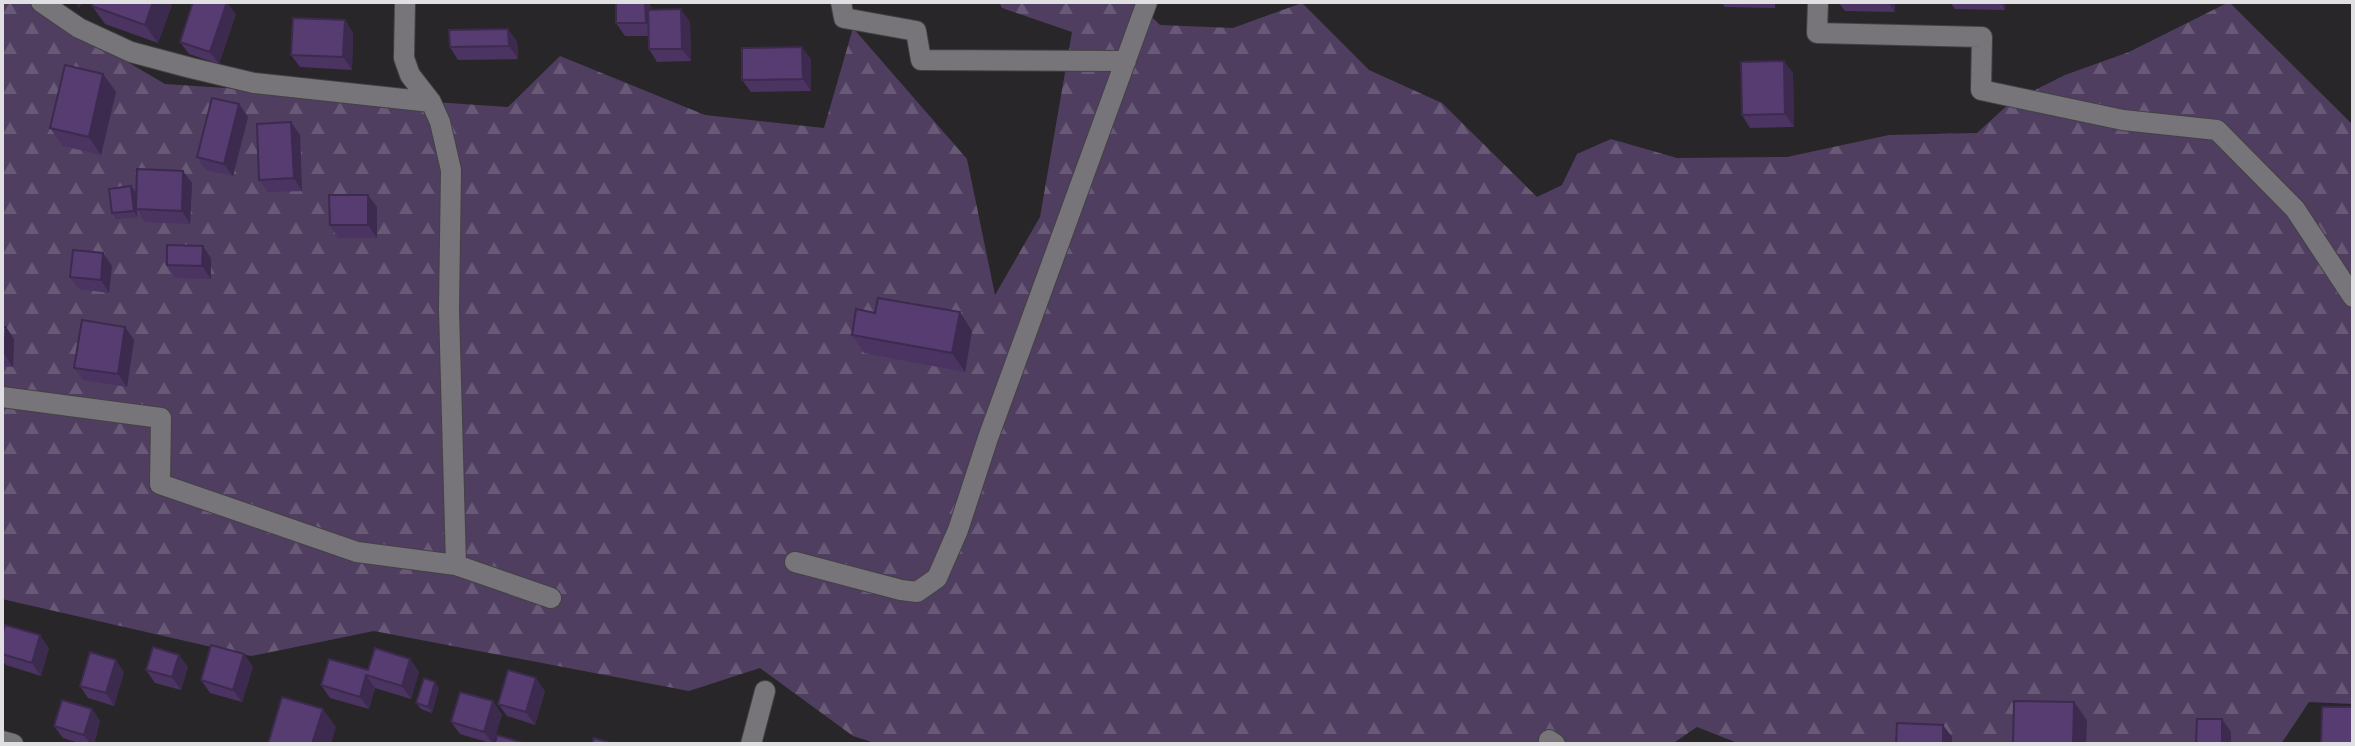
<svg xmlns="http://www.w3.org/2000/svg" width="2355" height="746" font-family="Lato,sans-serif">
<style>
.forest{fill:url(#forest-firs)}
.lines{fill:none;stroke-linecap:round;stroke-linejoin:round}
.minor-casing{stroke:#434144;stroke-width:22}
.minor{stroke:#777579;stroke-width:20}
.wall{fill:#4b3461}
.shaded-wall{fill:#3d2a4f}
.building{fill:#573c71;stroke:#3d2a4f;stroke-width:2}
</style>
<defs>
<pattern id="forest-firs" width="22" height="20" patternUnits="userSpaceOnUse" patternTransform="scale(2)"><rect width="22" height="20" fill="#4f3e60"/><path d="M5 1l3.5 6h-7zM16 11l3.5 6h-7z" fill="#685976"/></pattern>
</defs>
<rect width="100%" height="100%" fill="#282629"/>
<!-- forest -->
<path class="forest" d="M 2,2 L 26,2 L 165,84 L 508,107 L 560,56 L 705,115 L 824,128 L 853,28 L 967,159 L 995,295 L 1040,217 L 1072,32 L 1002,8 L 999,2 L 1137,2 L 1160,25 L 1233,28 L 1302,3 L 1369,70 L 1442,103 L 1537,197 L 1562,185 L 1577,154 L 1611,139 L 1677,158 L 1787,157 L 1889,135 L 1977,133 L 2011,102 L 2065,75 L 2129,52 L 2229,2 L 2353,125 L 2353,704 L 2309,702 L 2281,744 L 1740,744 L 1697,727 L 1672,744 L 878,744 L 853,736 L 760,668 L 689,691 L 374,631 L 251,656 L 2,599 Z"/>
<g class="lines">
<!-- minor casing -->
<g class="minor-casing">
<path id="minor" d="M 41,2 L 79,28 L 131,52 L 191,68 L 254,83 L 431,102
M 405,2 L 404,58 L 410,75 L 431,102 L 440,122 L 451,170 L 449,309 L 456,565 L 551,598
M 841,2 L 844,18 L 916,31 L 921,60 L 1126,61
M 1818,2 L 1817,33 L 1982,37 L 1981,90 L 2123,120 L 2217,130 L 2295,209 L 2353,297
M 2,397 L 161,418 L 160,484 L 357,552 L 456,565
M 795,562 L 901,590 L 917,592 L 937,578 L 958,530 L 988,438 L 1147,2
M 1549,740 L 1555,744
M 2,741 L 13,744
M 751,744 L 765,691"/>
</g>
<!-- minor -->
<use href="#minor" class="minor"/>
</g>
<!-- wall -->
<path class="wall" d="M 173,2 L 158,43 L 105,24 L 92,6 Z
M 648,2 L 653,10 L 690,22 L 691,61 L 657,62 L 649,49 L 648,36 L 625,36 L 616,23 Z
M 1721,2 L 1775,2 L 1775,8 L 1725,7 Z
M 1838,2 L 1895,2 L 1895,12 L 1845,11 Z
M 1950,2 L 2005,2 L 2005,10 L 1955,9 Z
M 236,14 L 219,64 L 189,54 L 180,42 Z
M 345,20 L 353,33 L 352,70 L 300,67 L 291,55 Z
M 517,41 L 518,59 L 458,60 L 450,47 Z
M 811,59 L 811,91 L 751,92 L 742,80 Z
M 1793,73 L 1794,127 L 1750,128 L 1742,115 Z
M 103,74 L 116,92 L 101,155 L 63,146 L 50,128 Z
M 239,104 L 248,117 L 233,176 L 206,170 L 197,157 Z
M 300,135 L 302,191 L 268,192 L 259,180 Z
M 192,183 L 190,224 L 145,222 L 138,212 L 138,217 L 116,219 L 112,213 L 131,186 L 136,193 L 136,197 Z
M 377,207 L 377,238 L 338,238 L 330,225 Z
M 211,258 L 211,279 L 175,278 L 167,265 Z
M 112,266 L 109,293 L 79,289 L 70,277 Z
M 875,313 L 972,331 L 965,372 L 864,353 L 852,335 Z
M 2,327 L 6,327 L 14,339 L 13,367 L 2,366 Z
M 125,327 L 134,340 L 127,387 L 83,380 L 74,368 Z
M 2,636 L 49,648 L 41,676 L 6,665 L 2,660 Z
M 244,654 L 253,667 L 242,702 L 210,693 L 201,680 Z
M 410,659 L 419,672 L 411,699 L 375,688 L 369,709 L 330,698 L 321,685 L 368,670 Z
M 188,667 L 181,690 L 155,683 L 146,670 Z
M 124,672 L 114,706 L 88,698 L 80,686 Z
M 439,688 L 432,713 L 421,709 L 416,703 Z
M 545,691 L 535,725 L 507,716 L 498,704 Z
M 92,709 L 100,721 L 94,744 L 82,744 L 63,738 L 54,726 Z
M 502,714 L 493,744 L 460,734 L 451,722 Z"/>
<!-- shaded-wall -->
<path class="shaded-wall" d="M 75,2 L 83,2 L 79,8 Z
M 153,2 L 173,2 L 158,43 L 145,25 Z
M 227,2 L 236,14 L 219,64 L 210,52 Z
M 645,2 L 648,2 L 654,11 L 655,36 L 646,23 Z
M 1888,2 L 1895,2 L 1895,12 Z
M 2000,2 L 2005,2 L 2005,10 Z
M 681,9 L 690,22 L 691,61 L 682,49 Z
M 345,20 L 353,33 L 352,70 L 343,57 Z
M 508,29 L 517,41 L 518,59 L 509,46 Z
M 802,47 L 811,59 L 811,91 L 803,79 Z
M 1784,61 L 1793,73 L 1794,127 L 1785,114 Z
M 103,74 L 116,92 L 101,155 L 89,137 Z
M 239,104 L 248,117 L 233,176 L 224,164 Z
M 291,122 L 300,135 L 302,191 L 294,178 Z
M 183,171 L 192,183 L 190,224 L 182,211 Z
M 131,186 L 136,193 L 137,210 L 136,209 L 138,217 L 134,211 Z
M 368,195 L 377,207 L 377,238 L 368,225 Z
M 203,246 L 211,258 L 211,279 L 202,266 Z
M 103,253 L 112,266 L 109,293 L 101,280 Z
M 960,312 L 972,331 L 965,372 L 952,353 Z
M 6,327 L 14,339 L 13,367 L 4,354 Z
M 125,327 L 134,340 L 127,387 L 118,374 Z
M 40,635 L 49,648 L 41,676 L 32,663 Z
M 244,654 L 253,667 L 242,702 L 233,690 Z
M 179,655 L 188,667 L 181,690 L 172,677 Z
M 410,659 L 419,672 L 411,699 L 402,686 Z
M 116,660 L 124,672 L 114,706 L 106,693 Z
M 366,675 L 375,688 L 369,709 L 360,697 Z
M 536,678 L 545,691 L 535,725 L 526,712 Z
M 435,682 L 439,688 L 432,713 L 428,707 Z
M 493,701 L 502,714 L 493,744 L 484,732 Z
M 2074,702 L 2087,720 L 2086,744 L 2073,744 Z
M 92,709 L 100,721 L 94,744 L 90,744 L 84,735 Z
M 323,709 L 336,727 L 331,744 L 312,744 Z
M 2222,719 L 2231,732 L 2231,744 L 2222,744 Z
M 1943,725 L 1952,737 L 1952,744 L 1943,744 Z"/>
<!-- building -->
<path class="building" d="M 93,2 L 153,2 L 145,25 L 92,6 Z
M 193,2 L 227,2 L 210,52 L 180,42 Z
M 616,2 L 645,2 L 646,23 L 616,23 Z
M 681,9 L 682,49 L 649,49 L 648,10 Z
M 293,18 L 345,20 L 343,57 L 291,55 Z
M 508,29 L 509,46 L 450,47 L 449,30 Z
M 802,47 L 803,79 L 742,80 L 742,48 Z
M 1784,61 L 1785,114 L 1742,115 L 1741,62 Z
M 65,65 L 103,74 L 89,137 L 50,128 Z
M 212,98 L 239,104 L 224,164 L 197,157 Z
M 291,122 L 294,178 L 259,180 L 257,124 Z
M 137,169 L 183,171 L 182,211 L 136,209 Z
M 131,186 L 134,211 L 112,213 L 109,189 Z
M 329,195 L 368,195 L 368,225 L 330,225 Z
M 167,245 L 203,246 L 202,266 L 167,265 Z
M 73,250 L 103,253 L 101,280 L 70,277 Z
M 878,298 L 960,312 L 952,353 L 852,335 L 856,309 L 875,313 Z
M 82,320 L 125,327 L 118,374 L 74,368 Z
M 2,327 L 6,327 L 4,354 L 2,354 Z
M 5,625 L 40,635 L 32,663 L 2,654 L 2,636 Z
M 211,645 L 244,654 L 233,690 L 201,680 Z
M 153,647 L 179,655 L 172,677 L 146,670 Z
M 375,648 L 410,659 L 402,686 L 366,675 L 360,697 L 321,685 L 329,659 L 368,670 Z
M 90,652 L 116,660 L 106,693 L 80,686 Z
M 508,670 L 536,678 L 526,712 L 498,704 Z
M 424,678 L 435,682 L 428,707 L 416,703 Z
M 460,692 L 493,701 L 484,732 L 451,722 Z
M 282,697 L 323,709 L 312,744 L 268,744 Z
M 62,700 L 92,709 L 84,735 L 54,726 Z
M 2014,701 L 2074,702 L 2073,744 L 2013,744 Z
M 2322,707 L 2353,707 L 2353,744 L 2321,744 Z
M 2197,719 L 2222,719 L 2222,744 L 2196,744 Z
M 1897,723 L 1943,725 L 1943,744 L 1896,744 Z
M 497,735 L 526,744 L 495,744 Z
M 594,738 L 614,744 L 592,744 Z"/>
<!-- border -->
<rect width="2355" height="746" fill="none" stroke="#e0dfe2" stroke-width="8"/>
</svg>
